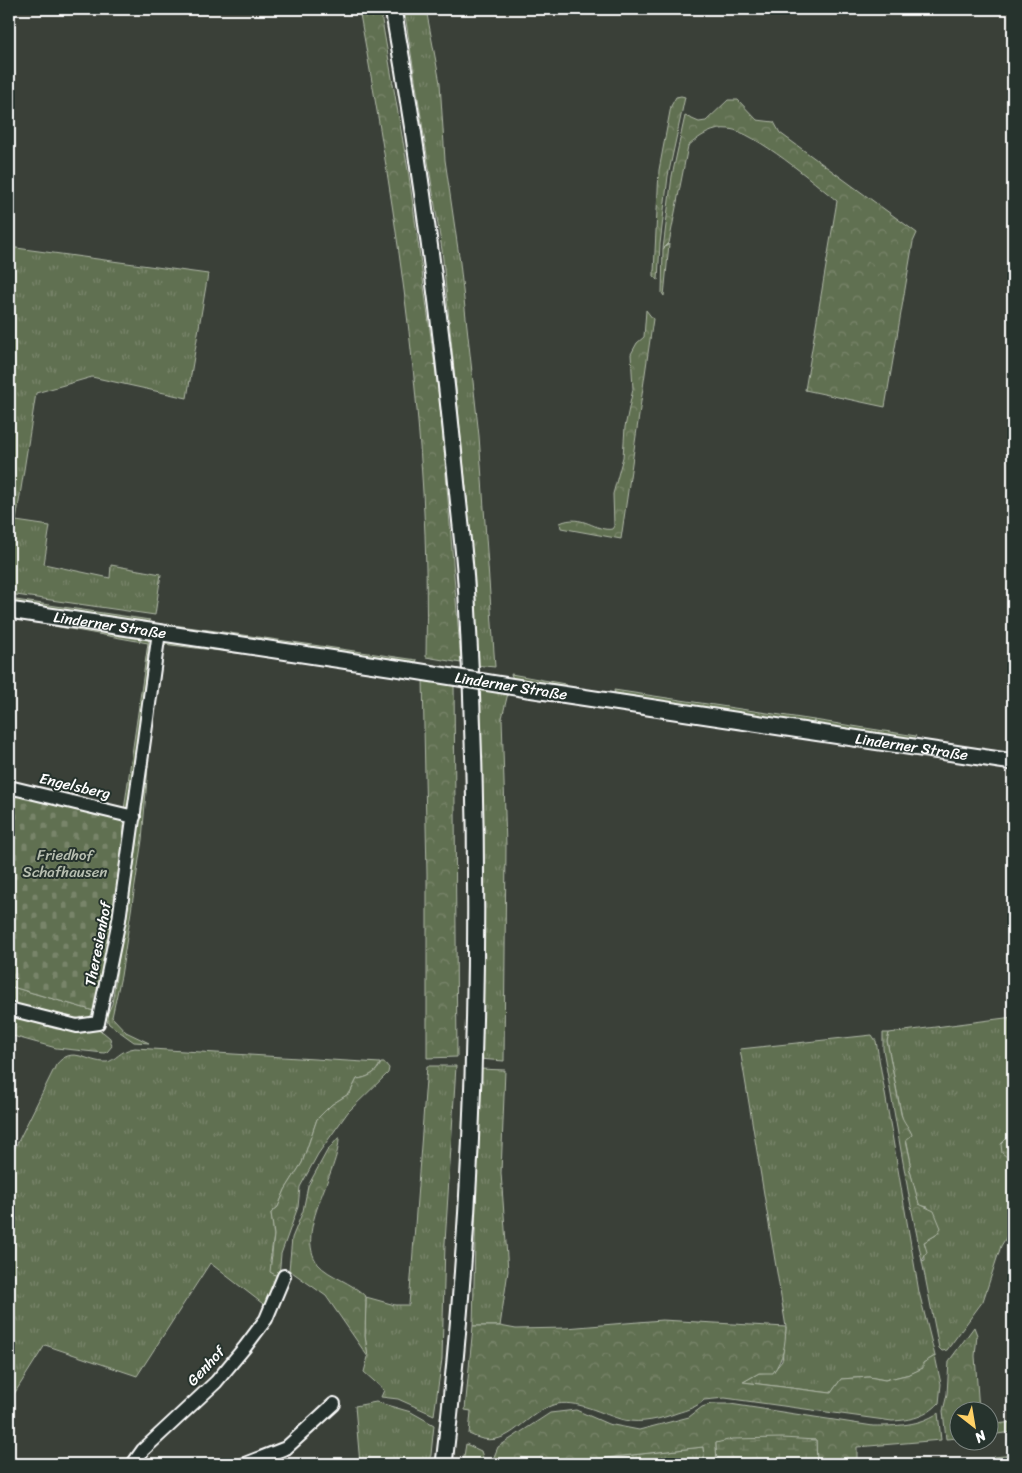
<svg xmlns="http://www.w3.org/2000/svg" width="1022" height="1473" font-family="Sriracha,sans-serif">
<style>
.grass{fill:url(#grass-tufts);stroke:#b0b8a8}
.forest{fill:url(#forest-crowns);stroke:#b0b8a8}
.wetland{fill:url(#wetland-marsh);stroke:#b0b8a8}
.cemetery{fill:url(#cemetery-stones);stroke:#b0b8a8}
.park{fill:#617051;stroke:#b0b8a8}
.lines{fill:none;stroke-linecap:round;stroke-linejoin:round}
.minor-casing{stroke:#fff;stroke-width:16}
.major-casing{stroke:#fff;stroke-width:19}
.minor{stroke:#26332d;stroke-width:12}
.major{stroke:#26332d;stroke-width:15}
.major-bridge-casing{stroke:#fff;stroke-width:19;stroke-linecap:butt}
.major-bridge{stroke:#26332d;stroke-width:15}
.labels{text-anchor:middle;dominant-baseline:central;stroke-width:4;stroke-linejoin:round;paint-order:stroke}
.street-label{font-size:15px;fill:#fff;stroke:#26332d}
.park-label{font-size:15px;fill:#b8bfb1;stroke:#26332d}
</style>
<defs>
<pattern id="grass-tufts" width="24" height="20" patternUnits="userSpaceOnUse" patternTransform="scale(1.25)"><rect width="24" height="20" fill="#617051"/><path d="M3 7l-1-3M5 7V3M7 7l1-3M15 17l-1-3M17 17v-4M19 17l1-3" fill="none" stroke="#79856b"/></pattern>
<pattern id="forest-crowns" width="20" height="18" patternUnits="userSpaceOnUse" patternTransform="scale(1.25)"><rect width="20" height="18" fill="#617051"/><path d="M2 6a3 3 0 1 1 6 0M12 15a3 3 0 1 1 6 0" fill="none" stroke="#79856b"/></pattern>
<pattern id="wetland-marsh" width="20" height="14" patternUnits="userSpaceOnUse" patternTransform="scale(1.25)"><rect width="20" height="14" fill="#617051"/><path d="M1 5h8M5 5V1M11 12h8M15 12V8" fill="none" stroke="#79856b"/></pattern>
<pattern id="cemetery-stones" width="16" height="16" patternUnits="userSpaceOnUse" patternTransform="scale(1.25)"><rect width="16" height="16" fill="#617051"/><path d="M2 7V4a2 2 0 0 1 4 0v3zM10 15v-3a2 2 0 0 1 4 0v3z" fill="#79856b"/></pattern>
</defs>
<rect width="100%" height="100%" fill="#3a4038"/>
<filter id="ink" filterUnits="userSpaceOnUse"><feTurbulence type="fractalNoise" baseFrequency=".02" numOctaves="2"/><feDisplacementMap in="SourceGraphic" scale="10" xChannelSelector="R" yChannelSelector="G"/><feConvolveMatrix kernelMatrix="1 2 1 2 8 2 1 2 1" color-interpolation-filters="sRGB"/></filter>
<g filter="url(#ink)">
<!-- grass -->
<path class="grass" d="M 404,9 L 426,9 L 440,83 L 445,160 L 460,263 L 479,436 L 495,667 L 473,665 L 469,518 L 442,250 Z
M 669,244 L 664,296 L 662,293 L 663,249 Z
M 9,247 L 208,274 L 187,398 L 92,377 L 36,393 L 16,521 L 50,526 L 44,564 L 110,578 L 111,565 L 161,574 L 155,615 L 9,594 Z
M 9,599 L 150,620 L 144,623 L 9,603 Z
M 9,613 L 146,633 L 149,642 L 131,808 L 124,810 L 148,643 L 9,618 Z
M 167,624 L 417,660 L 415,664 L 169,628 Z
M 511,674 L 565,684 L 566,688 L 513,679 Z
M 475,684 L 509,689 L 502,718 L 506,846 L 504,1061 L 479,1059 Z
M 814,720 L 916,736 L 914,739 L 814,724 Z
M 150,742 L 142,840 L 121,976 L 112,1017 L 126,1032 L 149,1043 L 134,1042 L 109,1024 L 106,1017 L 112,1004 Z
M 9,986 L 94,1011 L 89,1018 L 74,1020 L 9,1003 Z
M 1013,1017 L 1013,1132 L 1008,1135 L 1013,1161 L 1013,1226 L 1001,1246 L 983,1301 L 947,1350 L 942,1351 L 939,1348 L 922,1261 L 925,1260 L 924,1242 L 936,1235 L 928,1207 L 919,1205 L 909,1167 L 911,1163 L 887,1041 L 889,1033 Z
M 872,1035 L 876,1041 L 919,1292 L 935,1356 L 923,1363 L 924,1368 L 910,1374 L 885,1380 L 869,1377 L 841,1379 L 831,1393 L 743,1382 L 759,1373 L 773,1372 L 782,1361 L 786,1327 L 740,1049 Z
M 135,1048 L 380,1063 C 377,1073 367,1078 357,1079 L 350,1093 L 331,1105 L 317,1119 L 302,1163 L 285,1190 L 278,1207 L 271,1213 L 274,1235 L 270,1261 L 279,1277 L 267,1307 L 210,1263 L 137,1376 L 45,1345 L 9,1402 L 9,1160 L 56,1065 C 73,1044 86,1063 107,1062 C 115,1061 120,1050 135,1048 Z
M 427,1066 L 456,1066 L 445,1243 L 442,1359 L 434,1415 L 398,1399 L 381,1397 L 384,1390 L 364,1372 L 368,1357 L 365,1336 L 366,1297 L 395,1305 L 409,1305 Z
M 479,1069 L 505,1070 L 501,1173 L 508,1271 L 500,1326 L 473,1326 Z
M 376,1402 L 411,1412 L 434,1425 L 430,1464 L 360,1464 L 355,1406 Z
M 466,1444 L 481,1451 L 485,1464 L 458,1464 L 463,1462 Z
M 703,1447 L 705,1464 L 588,1464 L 588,1460 Z"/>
<!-- forest -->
<path class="forest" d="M 359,9 L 380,9 L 409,176 L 441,411 L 461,663 L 426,657 C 431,440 398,222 359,9 Z
M 681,96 L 685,97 L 668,176 L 660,244 L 658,280 L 654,277 L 654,272 L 659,170 L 671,106 L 676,97 Z
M 728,100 L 738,100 L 757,120 L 774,122 L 780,133 L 917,233 L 913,242 L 885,407 L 805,390 L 837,201 C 815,183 755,132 729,129 C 713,127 700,136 688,146 L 669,243 L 663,249 L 672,176 L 685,116 L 699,122 L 706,121 Z
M 646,310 L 653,319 L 621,539 L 561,528 L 560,523 C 582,513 596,532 612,529 L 614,526 L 613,494 L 623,457 L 625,427 L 633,389 L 631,354 L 637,343 L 644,337 Z
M 164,640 L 257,651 L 253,655 L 163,644 Z
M 423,678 L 454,682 L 457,1057 L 427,1058 L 427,874 Z
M 614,690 L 814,720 L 813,724 L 615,695 Z
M 9,1015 L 56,1029 L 94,1029 L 103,1032 L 110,1038 L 112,1046 L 107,1052 L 104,1053 L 56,1048 L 9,1035 Z
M 883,1033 L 889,1033 L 887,1041 L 901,1114 C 903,1122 911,1130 912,1135 L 906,1140 L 911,1163 L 909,1167 L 919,1204 L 934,1211 L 941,1228 L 936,1235 L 924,1242 L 927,1252 L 922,1261 L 909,1196 L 883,1049 Z
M 381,1063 L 385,1063 L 389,1068 L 388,1073 L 348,1112 L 318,1154 L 300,1187 L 298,1207 L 281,1254 L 279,1277 L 270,1272 L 274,1235 L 271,1213 L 278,1207 L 285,1190 L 302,1163 L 317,1119 L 331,1105 L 350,1093 L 357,1079 C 367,1078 377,1073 381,1063 Z
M 1013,1132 L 1013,1161 L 1012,1161 L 1002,1153 L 1001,1144 Z
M 339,1137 C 340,1171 293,1232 318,1264 C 329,1277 352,1282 366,1297 L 365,1336 L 368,1357 L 326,1296 L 289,1270 L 292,1238 L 303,1211 L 308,1186 L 327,1151 Z
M 662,1320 L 786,1327 C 785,1346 784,1357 773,1373 L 759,1373 L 743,1382 L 831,1393 L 841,1379 L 869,1377 L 885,1380 L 910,1374 L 923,1368 L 923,1363 L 935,1356 L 941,1384 L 939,1403 C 926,1417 911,1420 892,1421 L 725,1398 L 704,1400 C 697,1407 687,1410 677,1413 C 661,1419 641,1424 624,1420 C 603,1415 576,1398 553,1405 C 520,1416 508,1454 469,1434 L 471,1411 L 465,1410 L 473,1326 L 500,1326 L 516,1329 L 566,1328 Z
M 974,1327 L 977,1335 L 975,1356 L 979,1410 L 960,1410 L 959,1438 L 946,1439 L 943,1411 L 947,1394 L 949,1361 Z
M 711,1404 L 730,1404 L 873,1426 C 896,1426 919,1426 938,1413 L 941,1440 L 857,1447 L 857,1464 L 817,1464 L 816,1440 L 716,1443 L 717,1464 L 705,1464 L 703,1447 L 588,1460 L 491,1464 L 498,1447 L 550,1413 L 576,1410 L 608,1424 L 639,1430 L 689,1417 L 702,1407 Z
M 1013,1422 L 1013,1432 L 997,1434 L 996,1424 Z"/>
<!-- wetland -->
<path class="wetland" d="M 782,1438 L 816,1440 L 817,1464 L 717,1464 L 716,1443 L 732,1439 Z"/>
<!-- cemetery -->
<path class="cemetery" d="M 9,790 L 130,819 C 120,880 114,953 94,1011 L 9,986 Z"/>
<!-- park -->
<path class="park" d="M 1013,1455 L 1013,1464 L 995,1464 L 994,1457 Z"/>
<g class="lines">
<!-- minor casing -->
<g class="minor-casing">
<path id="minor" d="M 9,787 L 134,817
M 9,1009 L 77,1026 L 98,1023 L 119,920 L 159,632
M 133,1464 L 143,1450 L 216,1382 L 245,1347 L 266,1319 L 284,1276
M 245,1464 L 286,1448 L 334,1404"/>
</g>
<!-- major casing -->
<g class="major-casing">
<g id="major">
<path d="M 393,9 C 420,161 440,314 455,467 C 459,511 465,555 467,599 C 483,887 478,1178 444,1464"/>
<path id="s1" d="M 9,610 L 409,670"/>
<path id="s2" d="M 528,689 L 1013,762"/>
</g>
</g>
<!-- minor -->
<use href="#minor" class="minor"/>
<!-- major -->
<use href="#major" class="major"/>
<!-- major-bridge casing -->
<g class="major-bridge-casing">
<path id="major-bridge" d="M 409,670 L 528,689"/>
</g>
<!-- major-bridge -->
<use href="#major-bridge" class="major-bridge"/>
</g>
</g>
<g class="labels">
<!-- street labels -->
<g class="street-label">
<text stroke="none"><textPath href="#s1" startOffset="102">Linderner Straße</textPath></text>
<text transform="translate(511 686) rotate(9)">Linderner Straße</text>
<text stroke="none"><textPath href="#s2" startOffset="388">Linderner Straße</textPath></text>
<text transform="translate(75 786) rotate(13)">Engelsberg</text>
<text transform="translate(98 944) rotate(-79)">Theresienhof</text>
<text transform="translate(206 1366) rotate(-47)">Genhof</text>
</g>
<!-- park labels -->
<g class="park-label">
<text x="65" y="855">Friedhof<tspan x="65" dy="17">Schafhausen</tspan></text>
</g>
</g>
<!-- margin -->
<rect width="1022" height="1473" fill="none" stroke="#26332d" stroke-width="30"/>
<rect x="15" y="15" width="992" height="1443" fill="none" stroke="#fff" stroke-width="2" filter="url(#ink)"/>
<!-- north arrow -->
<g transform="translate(974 1426) rotate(149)"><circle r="24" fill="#26332d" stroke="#7d8581"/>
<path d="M0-4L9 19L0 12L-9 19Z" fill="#ffd166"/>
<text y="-8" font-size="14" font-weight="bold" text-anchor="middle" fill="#ffffff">N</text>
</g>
</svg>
